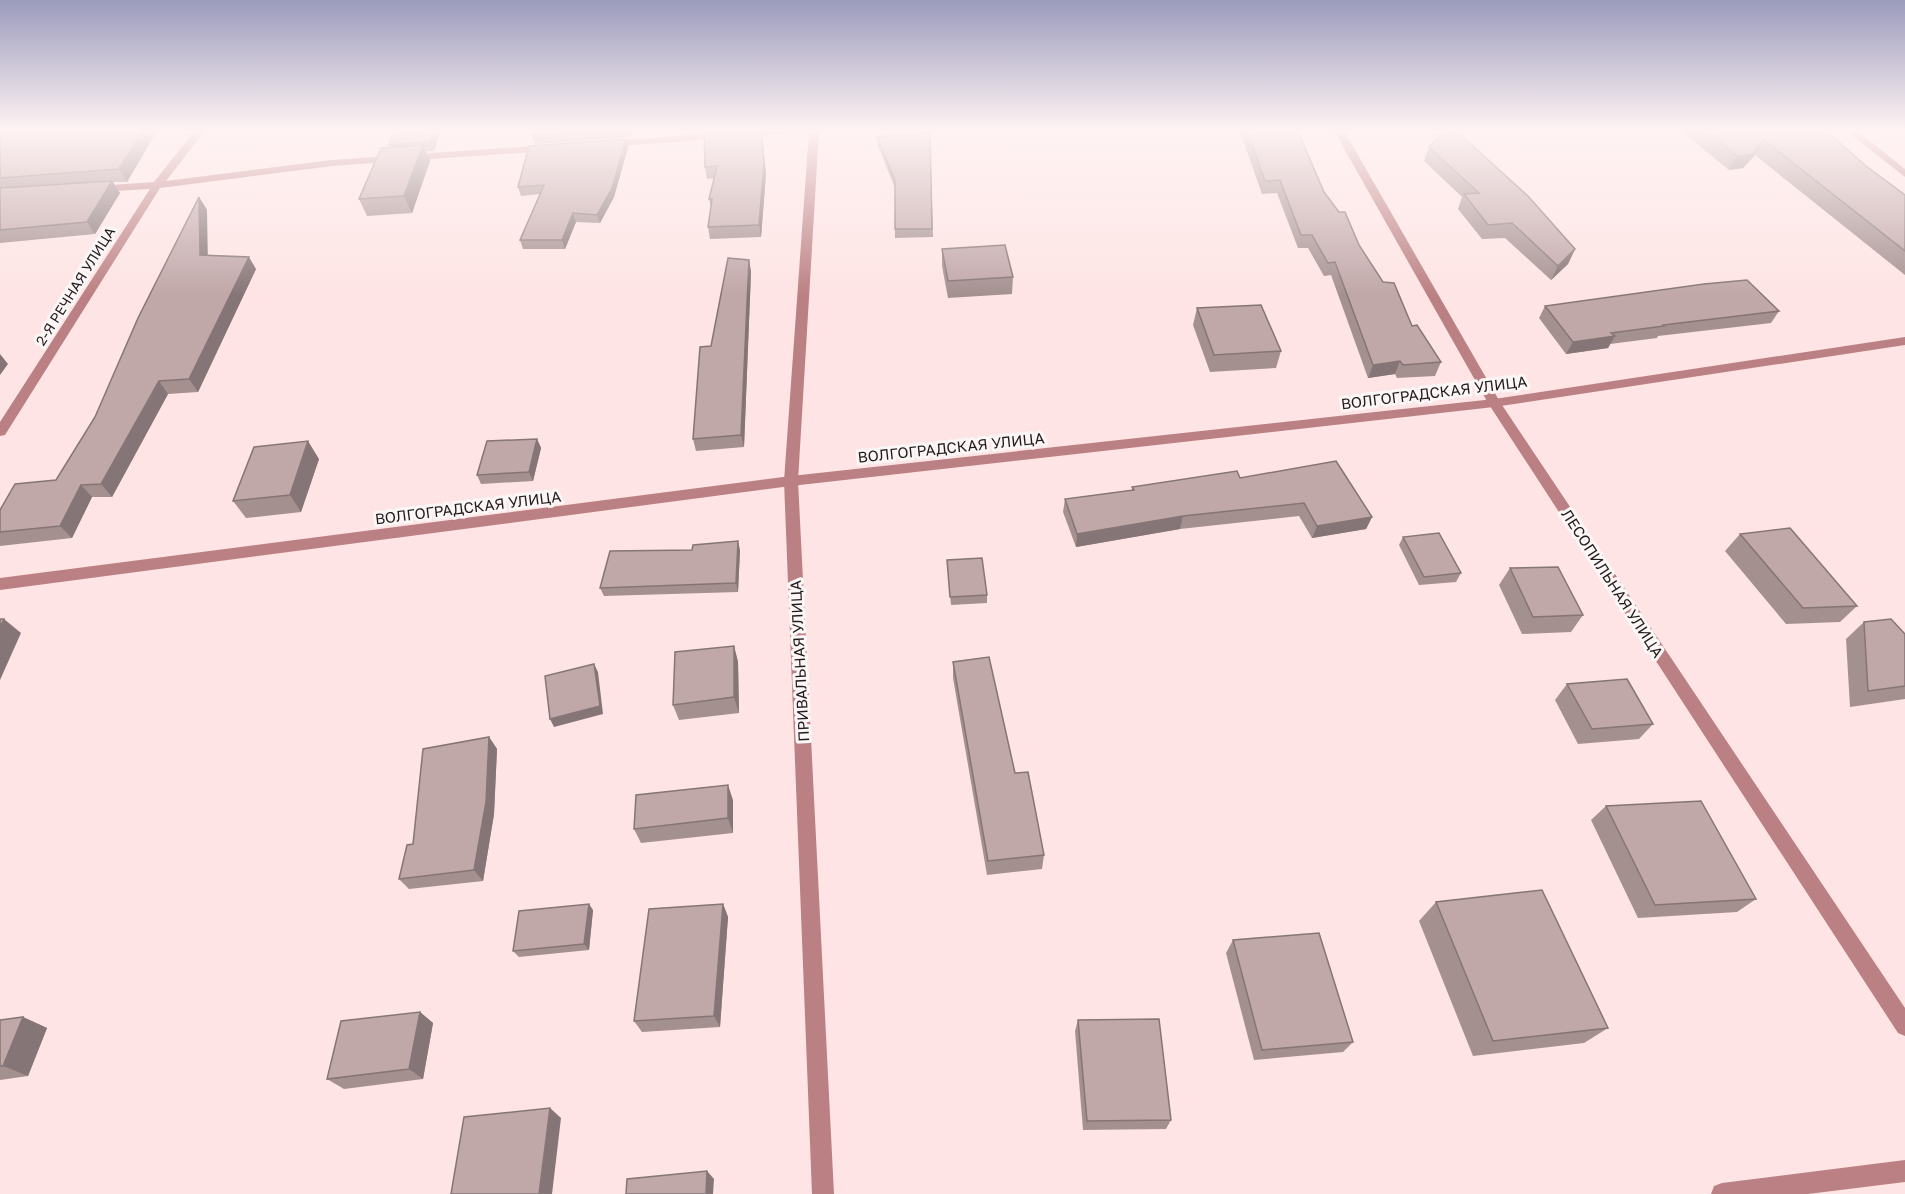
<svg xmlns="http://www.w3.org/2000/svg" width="1905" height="1194" font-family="'Golos Text',sans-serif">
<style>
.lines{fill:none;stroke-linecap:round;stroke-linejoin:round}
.minor{fill:#bb8083;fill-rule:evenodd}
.tertiary{fill:#bb8083;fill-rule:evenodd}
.wall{fill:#a59090}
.shaded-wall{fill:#867576}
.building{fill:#c0a7a8;stroke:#867576;stroke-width:1.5}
.labels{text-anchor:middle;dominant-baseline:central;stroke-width:6;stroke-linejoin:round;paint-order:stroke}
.far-street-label{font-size:14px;fill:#241b1b;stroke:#fcf7f7}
.street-label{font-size:15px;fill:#241b1b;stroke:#fcf7f7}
</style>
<rect width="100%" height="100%" fill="#fee4e4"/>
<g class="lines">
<!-- minor -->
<path class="minor" d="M 196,129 L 206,129 L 166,181 L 332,160 L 546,145 L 551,148 L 546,151 L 332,166 L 160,188 L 5,435 L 0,436 L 0,422 L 150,189 L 96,192 L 91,189 L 96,186 L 154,182 Z
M 776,129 L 821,129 L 819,131 L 798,481 L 834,1194 L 812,1194 L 784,481 L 809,132 L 606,147 L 601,144 L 606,141 Z
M 1333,129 L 1343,129 L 1500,402 L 1905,1008 L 1905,1036 L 1898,1033 L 1488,403 Z
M 1844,129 L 1855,129 L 1905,169 L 1905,177 Z
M 1905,1160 L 1905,1182 L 1808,1194 L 1711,1194 L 1714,1186 L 1722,1183 Z"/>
<!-- tertiary -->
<path class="tertiary" d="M 1905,337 L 1905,345 L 1494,407 L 791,486 L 0,590 L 0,578 L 791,476 L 1494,399 Z"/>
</g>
<!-- wall -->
<path class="wall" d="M 0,129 L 158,129 L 127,182 L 113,182 L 120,193 L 95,234 L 0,243 Z
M 395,129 L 441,129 L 434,151 L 426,151 L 430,161 L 412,213 L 367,216 L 359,199 L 389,147 L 389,145 Z
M 533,129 L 633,129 L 631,137 L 535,144 L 532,135 Z
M 706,129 L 761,129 L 766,174 L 761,237 L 710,239 L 708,227 L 711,207 L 709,199 L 714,178 L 707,179 L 705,167 Z
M 1239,129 L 1297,129 L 1324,192 L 1412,326 L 1441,362 L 1435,376 L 1397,378 L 1395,374 L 1368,378 L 1331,275 L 1324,276 L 1308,248 L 1298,248 L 1277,193 L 1262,194 Z
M 1679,129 L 1824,129 L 1866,166 L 1905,195 L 1905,275 L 1755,155 L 1743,168 L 1729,170 Z
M 930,132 L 933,237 L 895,238 L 895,188 L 878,146 L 877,137 Z
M 626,139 L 628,147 L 614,197 L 600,223 L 576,222 L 565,249 L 523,249 L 520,240 L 540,194 L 521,196 L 518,187 Z
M 1429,147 L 1575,249 L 1568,264 L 1551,280 L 1505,238 L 1482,239 L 1458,209 L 1462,197 L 1424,161 Z
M 199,197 L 207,210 L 207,255 L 256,269 L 198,392 L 168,394 L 112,497 L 92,497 L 72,538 L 0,546 L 0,510 L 56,480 L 95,417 Z
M 942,249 L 1013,277 L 1012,294 L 948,298 L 942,266 Z
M 749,260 L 751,272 L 744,447 L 696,451 L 693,439 L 711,346 Z
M 1545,306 L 1779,311 L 1771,323 L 1658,336 L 1657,338 L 1610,344 L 1608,348 L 1566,354 L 1539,318 Z
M 1197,308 L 1281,351 L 1276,368 L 1210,372 L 1193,325 Z
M 537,439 L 541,448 L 533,481 L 481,484 L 477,475 Z
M 319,459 L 301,512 L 246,518 L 233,501 Z
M 1240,478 L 1372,517 L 1366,529 L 1312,538 L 1299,516 L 1180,529 L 1076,547 L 1063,512 L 1065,499 L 1132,490 L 1132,487 Z
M 1740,534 L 1857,606 L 1840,622 L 1786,624 L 1725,551 Z
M 1403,537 L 1461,573 L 1456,582 L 1419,585 L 1399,545 Z
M 740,550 L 738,592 L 604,596 L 600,588 Z
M 947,560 L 987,595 L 987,603 L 951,605 Z
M 1510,568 L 1583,615 L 1571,632 L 1522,634 L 1499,585 Z
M 1864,622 L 1905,634 L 1905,699 L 1850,707 L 1846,639 Z
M 734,646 L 738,662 L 739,713 L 679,720 L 673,705 Z
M 953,662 L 1015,773 L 1044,855 L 1042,869 L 987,875 L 953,678 Z
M 1567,684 L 1653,724 L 1639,739 L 1578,744 L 1555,700 Z
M 489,737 L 497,749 L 494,814 L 483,881 L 409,889 L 399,879 L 413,844 Z
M 733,800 L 733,833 L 641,843 L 634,829 Z
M 1606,806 L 1756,899 L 1737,912 L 1638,918 L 1591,820 Z
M 1436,902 L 1608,1028 L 1584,1043 L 1473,1056 L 1419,921 Z
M 723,904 L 728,917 L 720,1027 L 642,1032 L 634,1021 Z
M 593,910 L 589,950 L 519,957 L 513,951 Z
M 1233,940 L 1353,1042 L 1343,1052 L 1254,1060 L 1226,953 Z
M 420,1012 L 433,1023 L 423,1079 L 344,1089 L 327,1079 Z
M 23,1017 L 47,1028 L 28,1076 L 0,1080 L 0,1020 Z
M 1078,1020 L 1171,1120 L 1166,1129 L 1083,1130 L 1075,1031 Z"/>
<!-- shaded-wall -->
<path class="shaded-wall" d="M 144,129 L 158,129 L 127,182 L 119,169 Z
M 435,129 L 441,129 L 434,151 L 430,142 Z
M 629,129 L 633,129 L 631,137 Z
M 761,129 L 766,174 L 761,237 L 759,225 Z
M 626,139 L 628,147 L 614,197 L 600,223 L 597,215 Z
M 1764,140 L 1755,155 L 1743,168 L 1729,170 L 1737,156 Z
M 423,145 L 430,161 L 412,213 L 404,196 Z
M 112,181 L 120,193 L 95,234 L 87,222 Z
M 199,197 L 207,210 L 208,267 L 200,255 Z
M 573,213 L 576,222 L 565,249 L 562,240 Z
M 1575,249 L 1568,264 L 1551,280 L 1558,266 Z
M 249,257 L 256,269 L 198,392 L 189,379 Z
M 749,260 L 751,272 L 744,447 L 741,435 Z
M 1615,336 L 1608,348 L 1566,354 L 1573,342 Z
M 0,354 L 8,364 L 0,375 Z
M 1400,361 L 1395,374 L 1368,378 L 1373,365 Z
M 159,381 L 168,394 L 112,497 L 101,484 Z
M 537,439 L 541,448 L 533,481 L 529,472 Z
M 308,441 L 319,459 L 301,512 L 290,495 Z
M 81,485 L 92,497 L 72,538 L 60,526 Z
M 1183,516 L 1180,529 L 1076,547 L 1077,534 Z
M 1372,517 L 1366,529 L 1312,538 L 1317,526 Z
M 738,541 L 740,550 L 738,592 L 736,583 Z
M 4,619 L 21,633 L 0,680 L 0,627 Z
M 734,646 L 738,662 L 739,713 L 734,697 Z
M 594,664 L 598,672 L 603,714 L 554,727 L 550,719 Z
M 489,737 L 497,749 L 494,814 L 483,881 L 474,870 Z
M 728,785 L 733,800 L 733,833 L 728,818 Z
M 589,904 L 593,910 L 589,950 L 584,944 Z
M 723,904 L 728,917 L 720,1027 L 714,1016 Z
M 420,1012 L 433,1023 L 423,1079 L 409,1069 Z
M 23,1017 L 47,1028 L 28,1076 L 3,1066 Z
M 550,1108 L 561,1118 L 552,1194 L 539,1194 Z
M 707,1171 L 714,1179 L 713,1194 L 706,1194 Z"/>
<!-- building -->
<path class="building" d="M 0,129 L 144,129 L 119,169 L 0,178 Z
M 395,129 L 435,129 L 430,142 L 389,145 Z
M 533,129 L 621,129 L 532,135 Z
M 715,129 L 761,129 L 764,162 L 759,225 L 708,227 L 712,199 L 709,199 L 717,166 L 705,167 L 704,130 Z
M 1246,129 L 1297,129 L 1324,192 L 1339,212 L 1345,212 L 1359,245 L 1383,282 L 1394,283 L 1412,326 L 1417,325 L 1441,362 L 1403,365 L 1400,361 L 1373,365 L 1335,262 L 1328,263 L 1312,235 L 1301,235 L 1280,180 L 1265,181 Z
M 1446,129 L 1454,129 L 1528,196 L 1575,249 L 1558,266 L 1512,223 L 1488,225 L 1464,194 L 1479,193 L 1429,147 Z
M 1704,129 L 1824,129 L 1866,166 L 1905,195 L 1905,251 L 1764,140 L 1752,154 L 1737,156 Z
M 930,132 L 932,229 L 895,229 L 895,180 L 877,137 Z
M 626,139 L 612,188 L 597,215 L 573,213 L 562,240 L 520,240 L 544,185 L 518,187 L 529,146 Z
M 423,145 L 404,196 L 359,199 L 381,148 Z
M 112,181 L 87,222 L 0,230 L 0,188 Z
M 199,197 L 200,255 L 249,257 L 189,379 L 159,381 L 101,484 L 81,485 L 60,526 L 0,532 L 0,510 L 15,484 L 56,480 L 95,417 L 138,318 Z
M 1005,245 L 1013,277 L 948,281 L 942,249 Z
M 728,258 L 749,260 L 741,435 L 693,439 L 700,347 L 711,346 Z
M 1747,280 L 1779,311 L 1663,325 L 1664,326 L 1611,333 L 1615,336 L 1573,342 L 1545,306 L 1704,284 Z
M 1261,305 L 1281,351 L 1214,355 L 1197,308 Z
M 537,439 L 529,472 L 477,475 L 487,441 Z
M 308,441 L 290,495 L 233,501 L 254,447 Z
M 1336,461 L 1372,517 L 1317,526 L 1304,503 L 1183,516 L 1077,534 L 1065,499 L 1134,490 L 1132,487 L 1237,471 L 1240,478 Z
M 1790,528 L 1857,606 L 1803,608 L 1740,534 Z
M 1439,533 L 1461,573 L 1424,577 L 1403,537 Z
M 738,541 L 736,583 L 600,588 L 610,551 L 692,550 L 693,545 Z
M 982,558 L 987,595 L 950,597 L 947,560 Z
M 1558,567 L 1583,615 L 1533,617 L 1510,568 Z
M 0,619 L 4,619 L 0,627 Z
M 1891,619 L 1905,634 L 1905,686 L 1868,691 L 1864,622 Z
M 734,646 L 734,697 L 673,705 L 675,652 Z
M 989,657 L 1015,773 L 1028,772 L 1044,855 L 988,861 L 953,662 Z
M 594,664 L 600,706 L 550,719 L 545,676 Z
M 1627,679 L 1653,724 L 1592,729 L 1567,684 Z
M 489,737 L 486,802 L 474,870 L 399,879 L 407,845 L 413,844 L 423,749 Z
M 728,785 L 728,818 L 634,829 L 636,795 Z
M 1701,801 L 1756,899 L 1655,905 L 1606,806 Z
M 1542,890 L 1608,1028 L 1493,1041 L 1436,902 Z
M 589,904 L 584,944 L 513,951 L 519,911 Z
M 723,904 L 714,1016 L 634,1021 L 649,909 Z
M 1319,933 L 1353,1042 L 1262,1050 L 1233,940 Z
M 420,1012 L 409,1069 L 327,1079 L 341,1021 Z
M 23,1017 L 3,1066 L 0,1066 L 0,1020 Z
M 1159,1019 L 1171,1120 L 1087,1121 L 1078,1020 Z
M 550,1108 L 539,1194 L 451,1194 L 464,1117 Z
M 707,1171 L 706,1194 L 626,1194 L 627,1179 Z"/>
<!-- sky -->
<linearGradient id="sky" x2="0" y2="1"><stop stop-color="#9b9bbc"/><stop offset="0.44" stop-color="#fff3f3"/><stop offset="1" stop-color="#fff3f3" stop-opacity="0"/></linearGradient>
<rect width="1905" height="296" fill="url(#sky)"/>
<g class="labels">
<!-- far-street labels -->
<g class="far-street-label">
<text transform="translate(75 286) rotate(-58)">2-Я РЕЧНАЯ УЛИЦА</text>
</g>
<!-- street labels -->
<g class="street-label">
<text transform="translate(1434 392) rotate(-7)">ВОЛГОГРАДСКАЯ УЛИЦА</text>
<text transform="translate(951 447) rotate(-6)">ВОЛГОГРАДСКАЯ УЛИЦА</text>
<text transform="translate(468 507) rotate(-7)">ВОЛГОГРАДСКАЯ УЛИЦА</text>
<text transform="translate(1613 583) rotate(57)">ЛЕСОПИЛЬНАЯ УЛИЦА</text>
<text transform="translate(799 661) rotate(-93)">ПРИВАЛЬНАЯ УЛИЦА</text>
</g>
</g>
</svg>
